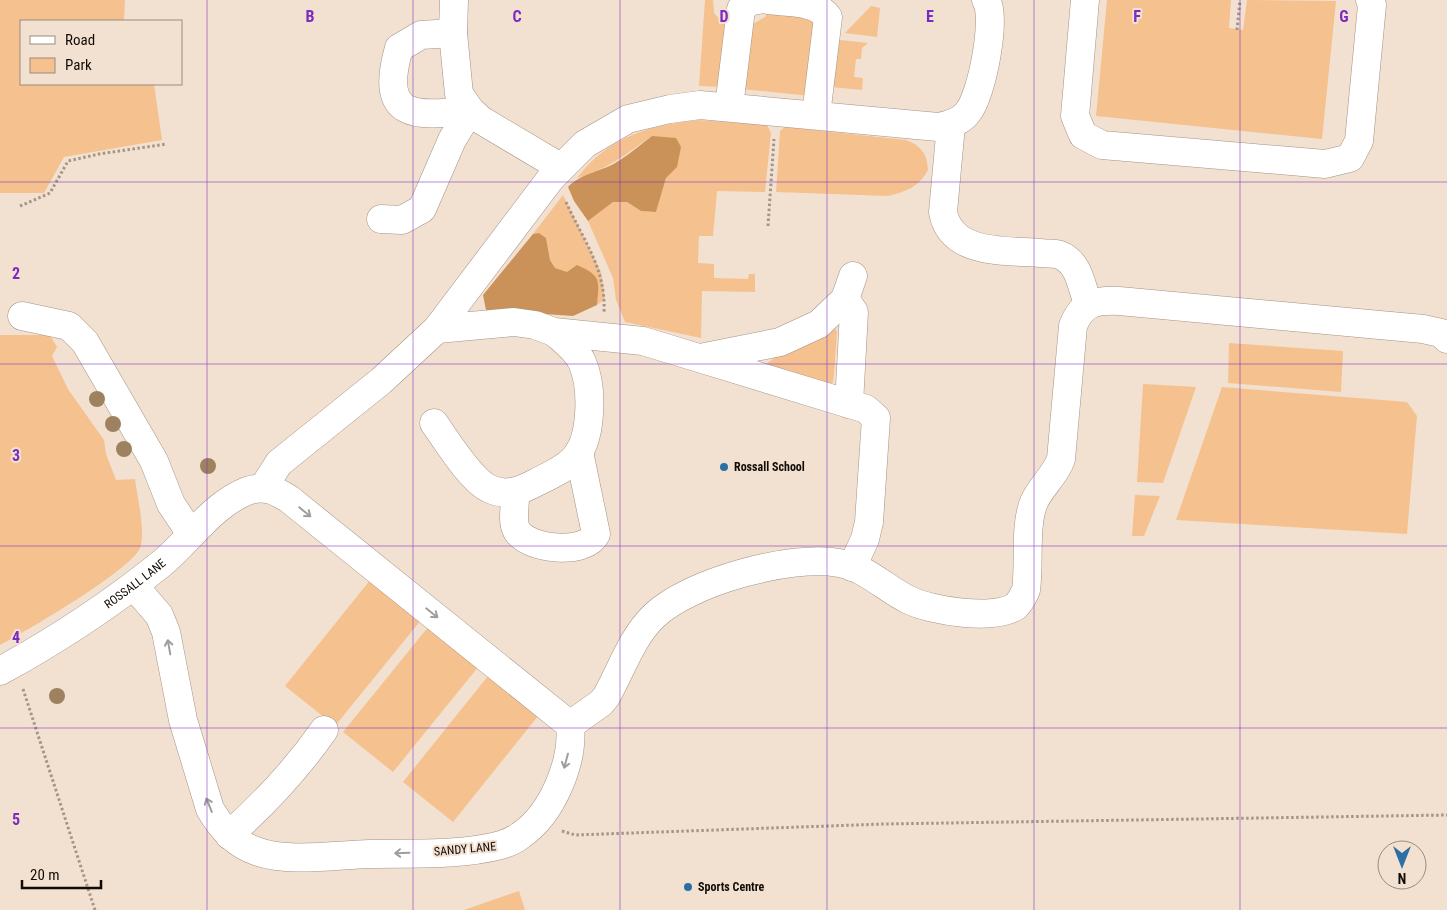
<svg xmlns="http://www.w3.org/2000/svg" width="1447" height="910" font-family="'Roboto Condensed',sans-serif">
<style>
.green{fill:#f4c18f}
.forest{fill:#ca9258}
.lines{fill:none;stroke-linecap:round;stroke-linejoin:round}
.minor-casing{stroke:#a39384;stroke-width:29}
.path{stroke:#a39689;stroke-width:3;stroke-dasharray:2.5 2.5;stroke-linecap:butt}
.minor{stroke:#fff;stroke-width:28}
.tree{fill:#9e825f}
.oneway{stroke:#a09d9b}
.grid{fill:none;stroke:#7b2cbf;stroke-width:1;stroke-opacity:0.55}
.poi-dot{fill:#2b6fa4;stroke:#f2e1d0;stroke-width:2}
.labels{text-anchor:middle;dominant-baseline:central;stroke-width:4;stroke-linejoin:round;paint-order:stroke}
.poi-label{font-size:12px;font-weight:bold;fill:#110b06;stroke:#f2e1d0;text-anchor:start}
.street-label{font-size:12px;fill:#110b06;stroke:#f2e1d0}
.grid-label{font-size:16px;text-anchor:middle;font-weight:bold;fill:#7b2cbf;stroke:#f2e1d0;stroke-width:4;stroke-linejoin:round;paint-order:stroke}
</style>
<rect width="100%" height="100%" fill="#f2e1d0"/>
<!-- green -->
<path class="green" d="M 0,0 L 125,0 L 124,21 L 21,21 L 21,84 L 154,84 L 162,140 L 64,157 L 44,193 L 0,193 Z
M 705,0 L 713,0 L 714,13 L 727,27 L 723,87 L 699,86 Z
M 1107,0 L 1231,0 L 1229,28 L 1243,30 L 1247,0 L 1336,1 L 1322,139 L 1096,116 Z
M 871,6 L 880,8 L 877,37 L 845,33 Z
M 771,7 L 816,15 L 811,96 L 741,89 L 748,27 L 765,17 Z
M 840,40 L 868,43 L 862,48 L 861,59 L 856,59 L 854,77 L 863,78 L 862,90 L 831,87 L 835,51 Z
M 698,120 L 767,125 L 771,133 L 765,192 L 717,191 L 713,236 L 699,236 L 698,263 L 714,264 L 714,278 L 748,279 L 749,274 L 755,274 L 755,292 L 702,291 L 701,338 L 625,322 L 616,300 L 613,278 L 588,221 L 613,202 L 627,202 L 641,211 L 656,212 L 666,178 L 677,167 L 652,136 C 623,156 611,167 577,178 C 608,137 650,125 698,120 Z
M 785,127 L 906,140 C 921,146 927,153 928,170 C 919,187 905,192 888,196 L 776,192 L 780,131 Z
M 563,195 L 601,272 L 605,299 L 597,305 L 598,283 L 555,268 L 550,260 L 546,238 L 539,233 L 533,234 Z
M 830,328 L 835,328 L 837,332 L 834,375 L 833,382 L 829,384 L 761,368 L 781,353 Z
M 0,335 L 50,335 L 57,347 L 52,356 L 68,389 L 104,440 L 106,454 L 116,480 L 135,479 C 137,495 146,533 140,548 C 131,570 25,632 0,645 Z
M 1229,343 L 1343,351 L 1341,392 L 1228,383 Z
M 1143,384 L 1196,387 L 1163,483 L 1137,482 Z
M 1222,387 L 1407,402 L 1417,416 L 1407,534 L 1176,520 Z
M 1135,495 L 1160,496 L 1144,536 L 1132,536 Z
M 371,579 L 421,620 L 335,726 L 285,686 Z
M 429,626 L 479,666 L 393,772 L 343,732 Z
M 488,676 L 538,716 L 453,822 L 403,782 Z
M 519,891 L 525,910 L 464,910 Z"/>
<!-- forest -->
<path class="forest" d="M 652,136 L 676,138 L 681,147 L 677,167 L 666,178 L 656,212 L 641,211 L 627,202 L 613,202 L 588,221 L 574,201 L 568,187 C 582,172 603,172 620,160 C 631,153 641,144 652,136 Z
M 539,233 L 546,238 L 550,260 L 555,268 L 567,272 L 577,265 C 602,276 599,280 597,305 L 573,316 L 486,310 L 483,295 L 533,234 Z"/>
<g class="lines">
<!-- minor casing -->
<g class="minor-casing">
<g id="minor">
<path d="M 454,0 L 453,33 L 459,94 L 470,110 L 481,120 L 560,167"/>
<path d="M 768,0 C 787,3 815,0 828,17 L 816,115"/>
<path d="M 1085,0 L 1075,116 L 1083,135 L 1102,145 L 1325,164 L 1350,158 L 1359,141 L 1372,5 L 1370,0"/>
<path d="M 453,33 L 421,35 L 399,48 C 379,118 413,118 470,110"/>
<path d="M 729,107 L 741,9 L 750,1 L 758,0"/>
<path d="M 951,125 L 943,212 C 951,256 1007,250 1041,253 C 1047,254 1055,253 1060,255 C 1080,263 1081,287 1088,303"/>
<path d="M 381,219 L 402,220 L 422,209 L 452,140 L 470,110"/>
<path d="M 845,299 L 854,312 L 849,404"/>
<path d="M 22,316 L 69,326 L 85,342 L 154,461 L 171,504 L 191,534"/>
<path d="M 437,329 L 514,322 L 535,325 L 554,332 L 643,341 L 866,409 L 876,418 L 869,522 L 865,539 L 852,567"/>
<path d="M 705,357 L 780,342 L 819,324 L 845,299 L 853,276"/>
<path d="M 434,423 C 447,441 471,481 490,489 C 507,497 522,490 537,482 C 549,476 563,470 573,460 C 593,440 593,387 582,362 C 576,349 564,341 554,332"/>
<path d="M 263,488 L 279,463 L 381,381 L 437,329 L 551,178 L 585,144 L 628,119 L 670,109 L 700,105 L 938,127 C 949,125 961,122 968,112 C 982,95 997,17 986,0"/>
<path d="M 515,492 C 516,504 511,521 517,531 C 529,550 586,555 596,534 L 579,452"/>
<path id="s1" d="M 0,671 C 57,640 110,605 161,564 C 189,541 212,505 247,491 C 264,485 275,490 289,499 L 570,725 C 574,762 552,814 521,835 C 516,839 508,843 501,845 C 459,856 412,853 369,854 C 336,855 287,863 256,851 C 235,844 221,828 210,809 L 183,720 L 166,632 L 159,615 L 134,586"/>
<path d="M 570,725 L 601,703 L 606,697 C 621,671 631,638 654,616 C 689,582 791,554 839,563 C 865,567 886,589 909,600 C 931,611 995,621 1016,606 C 1021,601 1023,596 1026,590 C 1030,563 1024,526 1034,502 C 1041,486 1055,476 1061,459 L 1073,326 C 1082,302 1096,300 1119,301 L 1423,329 L 1441,333 L 1447,339"/>
<path d="M 229,835 C 265,803 296,770 324,730"/>
</g>
</g>
<!-- path -->
<path class="path" d="M 1237,30 L 1240,0
M 566,202 C 583,240 606,268 604,312
M 20,206 L 50,193 L 68,161 L 99,154 L 167,144
M 768,226 L 774,139
M 23,689 L 95,910
M 562,831 L 575,835 L 884,824 L 1447,815"/>
<!-- minor -->
<use href="#minor" class="minor"/>
</g>
<!-- trees -->
<g class="tree">
<circle cx="97" cy="399" r="8"/>
<circle cx="113" cy="424" r="8"/>
<circle cx="124" cy="449" r="8"/>
<circle cx="208" cy="466" r="8"/>
<circle cx="57" cy="696" r="8"/>
</g>
<!-- one-way arrows -->
<defs><path id="oneway-shaft" d="M-6 0H5M1.5-3L5.5 0L1.5 3" fill="none" stroke-width="1.6" stroke-linecap="round" stroke-linejoin="round" transform="scale(1.25)"/></defs>
<g class="oneway">
<use href="#oneway-shaft" transform="translate(305 512) rotate(39)"/>
<use href="#oneway-shaft" transform="translate(432 613) rotate(39)"/>
<use href="#oneway-shaft" transform="translate(169 647) rotate(-100)"/>
<use href="#oneway-shaft" transform="translate(566 761) rotate(105)"/>
<use href="#oneway-shaft" transform="translate(209 805) rotate(-112)"/>
<use href="#oneway-shaft" transform="translate(402 853) rotate(178)"/>
</g>
<!-- grid -->
<path class="grid" d="M 207,0 L 207,910M 413,0 L 413,910M 620,0 L 620,910M 827,0 L 827,910M 1034,0 L 1034,910M 1240,0 L 1240,910M 0,182 L 1447,182M 0,364 L 1447,364M 0,546 L 1447,546M 0,728 L 1447,728"/>
<!-- markers -->
<g class="poi-dot">
<circle cx="724" cy="467" r="5"/>
<circle cx="688" cy="887" r="5"/>
</g>
<g class="labels">
<!-- poi labels -->
<g class="poi-label">
<text x="734" y="467">Rossall School</text>
<text x="698" y="887">Sports Centre</text>
</g>
<!-- street labels -->
<g class="street-label">
<text stroke="none"><textPath href="#s1" startOffset="161">ROSSALL LANE</textPath></text>
<text transform="translate(465 849) rotate(-5)">SANDY LANE</text>
</g>
</g>
<g class="grid-label">
<text x="310" y="22">B</text>
<text x="517" y="22">C</text>
<text x="724" y="22">D</text>
<text x="930" y="22">E</text>
<text x="1137" y="22">F</text>
<text x="1344" y="22">G</text>
<text x="16" y="279">2</text>
<text x="16" y="461">3</text>
<text x="16" y="643">4</text>
<text x="16" y="825">5</text>
</g>
<!-- legend -->
<rect x="20" y="20" width="162" height="65" fill="#f2e1d0" stroke="#988b7f"/>
<rect x="30" y="36" width="25" height="8" fill="#ffffff" stroke="#988b7f"/>
<text x="65" y="45" font-size="15" fill="#110b06">Road</text>
<rect x="30" y="58" width="25" height="15" fill="#f4c18f" stroke="#988b7f"/>
<text x="65" y="70" font-size="15" fill="#110b06">Park</text>
<!-- north arrow -->
<g transform="translate(1402 865) rotate(180)"><circle r="24" fill="#f2e1d0" stroke="#988b7f"/>
<path d="M0-4L9 19L0 12L-9 19Z" fill="#2b6fa4"/>
<text y="-8" font-size="14" font-weight="bold" text-anchor="middle" fill="#110b06">N</text>
</g>
<!-- scale -->
<path d="M22 880v8h79v-8" fill="none" stroke="#110b06" stroke-width="2.5"/>
<text x="30" y="880" font-size="15" fill="#110b06" stroke="#f2e1d0" stroke-width="4" paint-order="stroke">20 m</text>
</svg>
